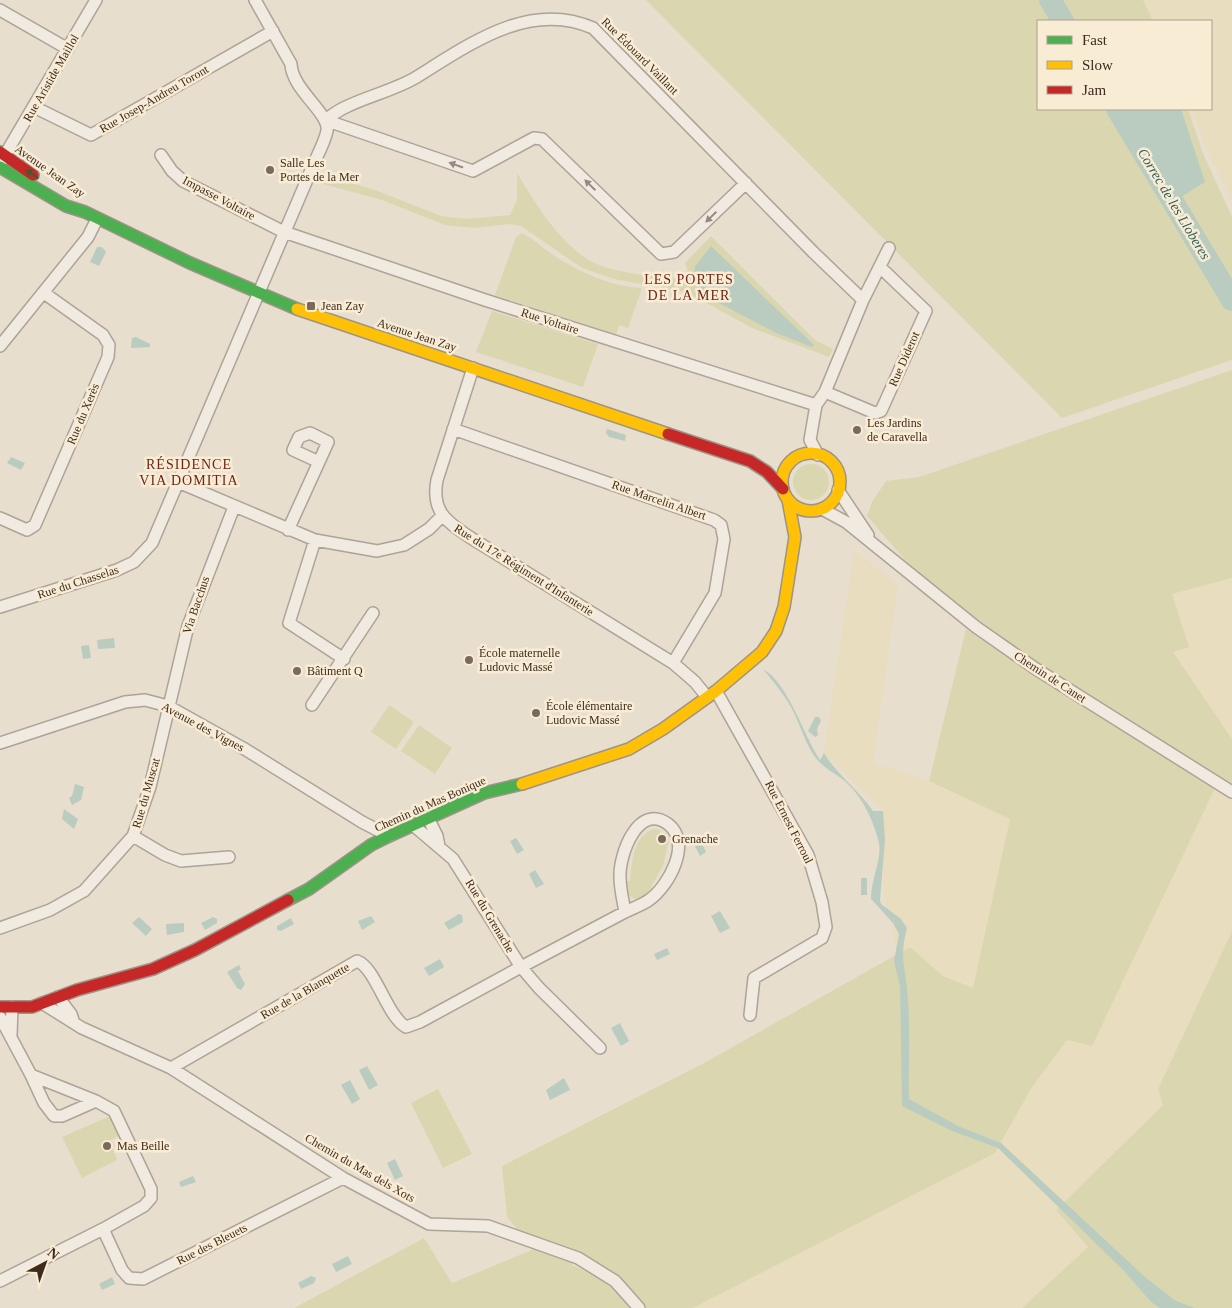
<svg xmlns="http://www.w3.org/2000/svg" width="1232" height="1308" font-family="Georgia,serif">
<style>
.farmland{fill:#e8ddbe}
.green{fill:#dad7b0}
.water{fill:#baccc0}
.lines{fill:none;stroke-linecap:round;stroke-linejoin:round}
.river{stroke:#baccc0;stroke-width:22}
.street-casing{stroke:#ada397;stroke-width:14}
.fast-casing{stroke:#9d9387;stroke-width:14}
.slow-casing{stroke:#9d9387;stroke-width:14}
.jam-casing{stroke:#9d9387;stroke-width:14}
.street{stroke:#f0eae1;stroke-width:11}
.fast{stroke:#4caf50;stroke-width:11}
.slow{stroke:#ffc107;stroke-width:11}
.jam{stroke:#c62828;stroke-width:11}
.oneway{fill:#978a80}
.oneway2{fill:#435930}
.poi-dot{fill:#7a6a5c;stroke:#f9ecd5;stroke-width:2}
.labels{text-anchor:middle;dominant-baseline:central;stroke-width:5;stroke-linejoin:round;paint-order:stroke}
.street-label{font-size:12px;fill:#3e2b1e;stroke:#f9ecd5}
.poi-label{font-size:12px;fill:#3e2b1e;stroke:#f9ecd5;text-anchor:start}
.water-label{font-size:14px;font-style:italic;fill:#2c5f58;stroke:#f9ecd5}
.neighbourhood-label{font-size:14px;letter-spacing:1px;fill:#6e2619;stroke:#f9ecd5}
</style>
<rect width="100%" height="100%" fill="#e8dece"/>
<!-- farmland -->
<path class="farmland" d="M 1139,0 L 1232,0 L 1232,200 L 1206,149 L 1191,109 L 1211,109 L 1211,21 L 1150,21 Z
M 854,550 L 898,585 L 873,763 L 939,784 L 1010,819 L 973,989 L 943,976 L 910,947 L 897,953 L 883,889 L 883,811 L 824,753 Z
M 1232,578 L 1232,739 L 1173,652 L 1188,647 L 1172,594 Z
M 1217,783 L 1232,784 L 1232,931 L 1158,1089 L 1163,1105 L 1056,1210 L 1088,1247 L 1022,1308 L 693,1308 L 995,1153 L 1032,1087 L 1067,1040 L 1092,1046 Z"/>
<!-- green -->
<path class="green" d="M 646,0 L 1143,0 L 1153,21 L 1038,21 L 1038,109 L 1188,109 L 1202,151 L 1232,217 L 1232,360 L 1062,418 Z
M 517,173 C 536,204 556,238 587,259 C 611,274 657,276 685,280 L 688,271 L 685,263 L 711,236 L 815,340 L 833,349 L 829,357 L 752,328 L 688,293 L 614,279 L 582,268 L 521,226 L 510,224 L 474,228 L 445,225 L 382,200 L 323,184 L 328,176 L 375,190 L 441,216 L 466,219 L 510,215 L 517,200 Z
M 522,233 C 536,240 547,252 561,260 C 585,274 614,287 642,288 L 628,328 L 619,325 L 616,335 L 495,295 L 516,237 Z
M 492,311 L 598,344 L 583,387 L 476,352 Z
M 1232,370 L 1232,578 L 1172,594 L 1189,647 L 1173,652 L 1232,739 L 1232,784 L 1217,784 L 1092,1046 L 1067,1040 L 1032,1087 L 995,1153 L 693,1308 L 647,1308 L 618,1277 L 579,1252 L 572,1265 L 610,1282 L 632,1308 L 294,1308 L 424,1238 L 452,1283 L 534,1249 L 507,1217 L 502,1166 L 704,1063 L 910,947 L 943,976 L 973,988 L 1010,819 L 929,781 L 966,629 L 1052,688 L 1066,684 L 919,576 L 867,516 L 872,502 L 886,481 L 919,477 Z
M793 482a18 18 0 1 1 36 0a18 18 0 1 1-36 0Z
M 389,705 L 414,722 L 396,749 L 371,732 Z
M 419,725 L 452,748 L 435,774 L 401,751 Z
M 654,829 L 660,830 L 660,841 L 663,841 L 664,838 L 669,839 L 663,866 L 651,887 L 656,890 L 638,900 C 628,898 625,890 625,881 L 630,881 C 632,861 633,836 654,829 Z
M 1232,931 L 1232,1308 L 1022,1308 L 1088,1247 L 1056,1210 L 1163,1105 L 1158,1089 Z
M 438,1089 L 472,1154 L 443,1168 L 411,1103 Z
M 110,1116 L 119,1136 L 102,1144 L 105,1150 L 112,1147 L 117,1160 L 82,1178 L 62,1137 Z"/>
<!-- water -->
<path class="water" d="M 1133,109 L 1181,109 L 1205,182 L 1176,200 L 1123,114 Z
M 711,246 L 814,345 L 812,347 L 776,333 L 702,294 L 693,284 L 695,266 Z
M 97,247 L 102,247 L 106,252 L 99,266 L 90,262 Z
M 136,337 L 150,344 L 150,347 L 131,348 L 132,338 Z
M 607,429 L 626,435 L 625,441 L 609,437 L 606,433 Z
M 11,457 L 25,463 L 21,470 L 7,463 Z
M 114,638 L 115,648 L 98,649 L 97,640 Z
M 89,645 L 91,658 L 83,659 L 81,646 Z
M 763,669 C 788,683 803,734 820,760 L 824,753 C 837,775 859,790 873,811 L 883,811 L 885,839 L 880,900 L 881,904 L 901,919 L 907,928 C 900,956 904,961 907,988 C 911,1025 908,1063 909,1099 L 958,1126 L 1001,1143 L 1145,1277 L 1176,1301 L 1195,1308 L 1160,1308 L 1151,1302 L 1123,1270 L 998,1148 L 952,1131 L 902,1106 L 900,987 L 894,961 L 899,934 L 893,923 L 871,899 C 871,879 882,859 879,843 C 874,822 863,798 847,783 C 837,774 824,769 815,757 C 803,740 799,719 788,702 C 781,691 772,680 763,669 Z
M 815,717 L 819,717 L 821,721 L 817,729 L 818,735 L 815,737 L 808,731 Z
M 75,784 L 84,787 L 81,800 L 72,805 L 69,798 L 72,796 Z
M 64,809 L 78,819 L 74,829 L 62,819 Z
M 516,838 L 524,850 L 517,854 L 510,841 Z
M 695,839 L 700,840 L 706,852 L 700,856 L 694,844 Z
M 535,870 L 544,884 L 536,888 L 529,874 Z
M 861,878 L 867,878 L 867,895 L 861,895 Z
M 720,911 L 730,928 L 720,933 L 711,916 Z
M 459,914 L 462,915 L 463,922 L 449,930 L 444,923 Z
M 371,916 L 375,922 L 362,930 L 358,921 Z
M 139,917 L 152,929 L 146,936 L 132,923 Z
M 213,917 L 217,919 L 217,923 L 205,930 L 201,923 Z
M 291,918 L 294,924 L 281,931 L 277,930 L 277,926 Z
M 184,923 L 184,932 L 167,935 L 166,924 Z
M 667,948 L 670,954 L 657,960 L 654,954 Z
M 440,959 L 444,967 L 429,976 L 424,968 Z
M 239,965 L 241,969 L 238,971 L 245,984 L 241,990 L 237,988 L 227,972 Z
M 620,1023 L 629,1041 L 621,1046 L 611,1028 Z
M 367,1066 L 378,1085 L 369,1090 L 359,1070 Z
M 564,1078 L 570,1090 L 550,1100 L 546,1090 Z
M 350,1080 L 360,1099 L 352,1104 L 341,1085 Z
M 395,1159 L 403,1176 L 395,1180 L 387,1163 Z
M 193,1176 L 196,1182 L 181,1187 L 179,1182 Z
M 348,1256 L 352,1264 L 336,1272 L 332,1264 Z
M 311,1276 L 316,1278 L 314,1283 L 301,1289 L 298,1283 Z
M 112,1277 L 115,1284 L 102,1290 L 99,1284 Z"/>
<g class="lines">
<!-- river -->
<path class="river" d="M 1050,0 L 1063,21
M 1117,109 L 1232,300"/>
<!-- street casing -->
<g class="street-casing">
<path id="street" d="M 0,10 L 68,49
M 34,107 L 91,135 L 273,31
M 325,120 C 332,115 340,109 348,106 C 369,96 394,90 415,78 C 470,44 529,0 593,28 L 813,252 L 863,300 L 825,392 L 816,405 L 810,440 L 818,455
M 325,120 L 473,171 L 534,138 L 542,139 L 661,254 L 674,252 L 746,183
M 161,155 L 172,171 L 183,181 L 284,232 L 485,300 L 816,405
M 2,160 L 96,0
M 863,300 L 889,248
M 0,346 L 88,237 L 97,219
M 473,368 L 437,480 C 431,512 447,522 471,538 L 673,663 L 695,682 L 707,697
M 825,392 L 875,413 L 881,411 L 926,311 L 880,267
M 453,429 L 714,520 L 721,525 L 724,539 L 715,593 L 673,663
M 178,482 L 315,540 L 377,551 L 404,545 L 429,529 L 443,515
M 838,490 L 868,535
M 822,509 L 846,522 L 976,627 L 1036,669 L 1232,792
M 0,518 L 27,530 L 35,525 L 108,357 L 109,345 L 103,335 L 44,293
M 288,530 L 328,442 L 310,433 L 299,437 L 293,450 L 319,462
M 315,540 L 289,623 L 344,659
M 0,607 L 117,570 L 134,562 L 152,543 L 309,175 C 314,161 324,145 327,131 C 330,113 292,90 291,64 L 255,0
M 716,691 L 808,855 L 822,902 L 826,927 L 822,938 L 754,978 L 750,1015
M 312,705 L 373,613
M 0,743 L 125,702 L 145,700 L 168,706 L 243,748 L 362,822 L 389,836
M 428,818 L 437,836 L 439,846
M 413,825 L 453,859 L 521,967 L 625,912 C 623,900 620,889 620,877 C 619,855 638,802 668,824 C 693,843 668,887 649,900 C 642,905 633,908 625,912
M 133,836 L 165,855 L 181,861 L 229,857
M 0,928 L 50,910 L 84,891 L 133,836 L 150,787 L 188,626 L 234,507
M 58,997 L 71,1014 L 74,1023
M 42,1003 L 82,1028 L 171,1068 L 343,1178 L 429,1224 L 488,1226 L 578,1258 L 615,1281 L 639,1308
M 0,1017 L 31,1075 L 44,1103 L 54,1116 L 62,1116 L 96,1101 L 114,1111 L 151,1189 L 151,1198 L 144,1206 L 103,1229 L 0,1281
M 11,1035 L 12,1007
M 171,1068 L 357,961 C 376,968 386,1015 406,1027 L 420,1022 L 521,967 L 539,988 L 600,1048
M 31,1075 L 96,1101
M 103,1229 L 122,1270 L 129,1278 L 143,1279 L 343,1178"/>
</g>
<!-- fast casing -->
<g class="fast-casing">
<path id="fast" d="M 0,167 L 66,206 L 85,212 L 190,263 L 297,309
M 288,900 L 309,889 L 371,845 L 389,836 L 484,793 L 522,784"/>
</g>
<!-- slow casing -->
<g class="slow-casing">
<path id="slow" d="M 297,309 L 668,434
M782 482a29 29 0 1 1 58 0a29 29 0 1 1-58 0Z
M 522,784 L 629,749 L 663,729 L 716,691 L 762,652 L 776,631 L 784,607 L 795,537 L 788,500"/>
</g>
<!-- jam casing -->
<g class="jam-casing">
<path id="jam" d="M 0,152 L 33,175
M 668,434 L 750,461 L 767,472 L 783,489
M 0,1007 L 32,1007 L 77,990 L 153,969 L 195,950 L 288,900"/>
</g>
<!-- street -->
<use href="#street" class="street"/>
<!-- fast -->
<use href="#fast" class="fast"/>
<!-- slow -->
<use href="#slow" class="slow"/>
<!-- jam -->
<use href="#jam" class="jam"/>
</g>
<!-- one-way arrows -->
<defs><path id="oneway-solid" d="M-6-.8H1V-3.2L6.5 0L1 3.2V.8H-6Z" transform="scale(1.25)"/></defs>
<g class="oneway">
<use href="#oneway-solid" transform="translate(456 165) rotate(-161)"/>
<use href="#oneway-solid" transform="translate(590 185) rotate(-136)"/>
<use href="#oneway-solid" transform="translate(711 217) rotate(136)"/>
</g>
<use class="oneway2" href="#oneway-solid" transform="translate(32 174) rotate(-147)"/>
<!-- markers -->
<g class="poi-dot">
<circle cx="270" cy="170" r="5"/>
<rect x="306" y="301" width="10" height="10" rx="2.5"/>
<circle cx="857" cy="430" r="5"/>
<circle cx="469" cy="660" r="5"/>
<circle cx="297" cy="671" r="5"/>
<circle cx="536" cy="713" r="5"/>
<circle cx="662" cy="839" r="5"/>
<circle cx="107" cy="1146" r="5"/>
</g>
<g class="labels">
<!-- street labels -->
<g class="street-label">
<text transform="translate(640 56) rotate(45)">Rue Édouard Vaillant</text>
<text transform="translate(51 78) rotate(-60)">Rue Aristide Maillol</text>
<text transform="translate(154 99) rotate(-30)">Rue Josep-Andreu Toront</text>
<text transform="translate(50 171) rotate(35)">Avenue Jean Zay</text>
<text transform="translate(219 198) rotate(28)">Impasse Voltaire</text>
<text transform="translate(550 321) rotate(18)">Rue Voltaire</text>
<text transform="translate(417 335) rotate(18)">Avenue Jean Zay</text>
<text transform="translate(904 359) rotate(-66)">Rue Diderot</text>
<text transform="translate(83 414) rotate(-67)">Rue du Xerès</text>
<text transform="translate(659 500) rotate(19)">Rue Marcelin Albert</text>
<text transform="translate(524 570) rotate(32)">Rue du 17e Régiment d'Infanterie</text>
<text transform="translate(78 582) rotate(-18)">Rue du Chasselas</text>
<text transform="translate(196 605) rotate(-71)">Via Bacchus</text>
<text transform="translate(1050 677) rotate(33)">Chemin de Canet</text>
<text transform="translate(203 727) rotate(28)">Avenue des Vignes</text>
<text transform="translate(146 793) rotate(-74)">Rue du Muscat</text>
<text transform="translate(430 804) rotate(-24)">Chemin du Mas Bonique</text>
<text transform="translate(789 822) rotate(63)">Rue Ernest Ferroul</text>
<text transform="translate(490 916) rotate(59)">Rue du Grenache</text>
<text transform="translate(305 991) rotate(-30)">Rue de la Blanquette</text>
<text transform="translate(360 1168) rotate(30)">Chemin du Mas dels Xots</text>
<text transform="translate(212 1244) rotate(-27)">Rue des Bleuets</text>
</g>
<!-- poi labels -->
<g class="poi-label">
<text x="280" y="163">Salle Les<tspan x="280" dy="14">Portes de la Mer</tspan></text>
<text x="321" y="306">Jean Zay</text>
<text x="867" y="423">Les Jardins<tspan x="867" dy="14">de Caravella</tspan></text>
<text x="479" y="653">École maternelle<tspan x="479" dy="14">Ludovic Massé</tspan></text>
<text x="307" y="671">Bâtiment Q</text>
<text x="546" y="706">École élémentaire<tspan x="546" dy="14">Ludovic Massé</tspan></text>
<text x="672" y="839">Grenache</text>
<text x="117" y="1146">Mas Beille</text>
</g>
<!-- water labels -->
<g class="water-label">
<text transform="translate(1174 204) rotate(59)">Correc de les Lloberes</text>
</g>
<!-- neighbourhood labels -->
<g class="neighbourhood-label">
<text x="689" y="279">LES PORTES<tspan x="689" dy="16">DE LA MER</tspan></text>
<text x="189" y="464">RÉSIDENCE<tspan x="189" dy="16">VIA DOMITIA</tspan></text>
</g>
</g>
<!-- legend -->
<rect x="1037" y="20" width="175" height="90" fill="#f9ecd5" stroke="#ae9f8c"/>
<rect x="1047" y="36" width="25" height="8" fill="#4caf50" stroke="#ae9f8c"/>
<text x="1082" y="45" font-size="15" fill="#3e2b1e">Fast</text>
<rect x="1047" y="61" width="25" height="8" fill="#ffc107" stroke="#ae9f8c"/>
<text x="1082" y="70" font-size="15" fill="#3e2b1e">Slow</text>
<rect x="1047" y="86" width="25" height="8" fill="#c62828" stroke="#ae9f8c"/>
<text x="1082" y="95" font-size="15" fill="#3e2b1e">Jam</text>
<!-- north arrow -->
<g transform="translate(45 1263) rotate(41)" stroke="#f9ecd5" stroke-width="4" paint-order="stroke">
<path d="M0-4L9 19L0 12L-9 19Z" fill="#3e2b1e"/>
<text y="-8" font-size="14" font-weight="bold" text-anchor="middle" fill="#3e2b1e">N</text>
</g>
</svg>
